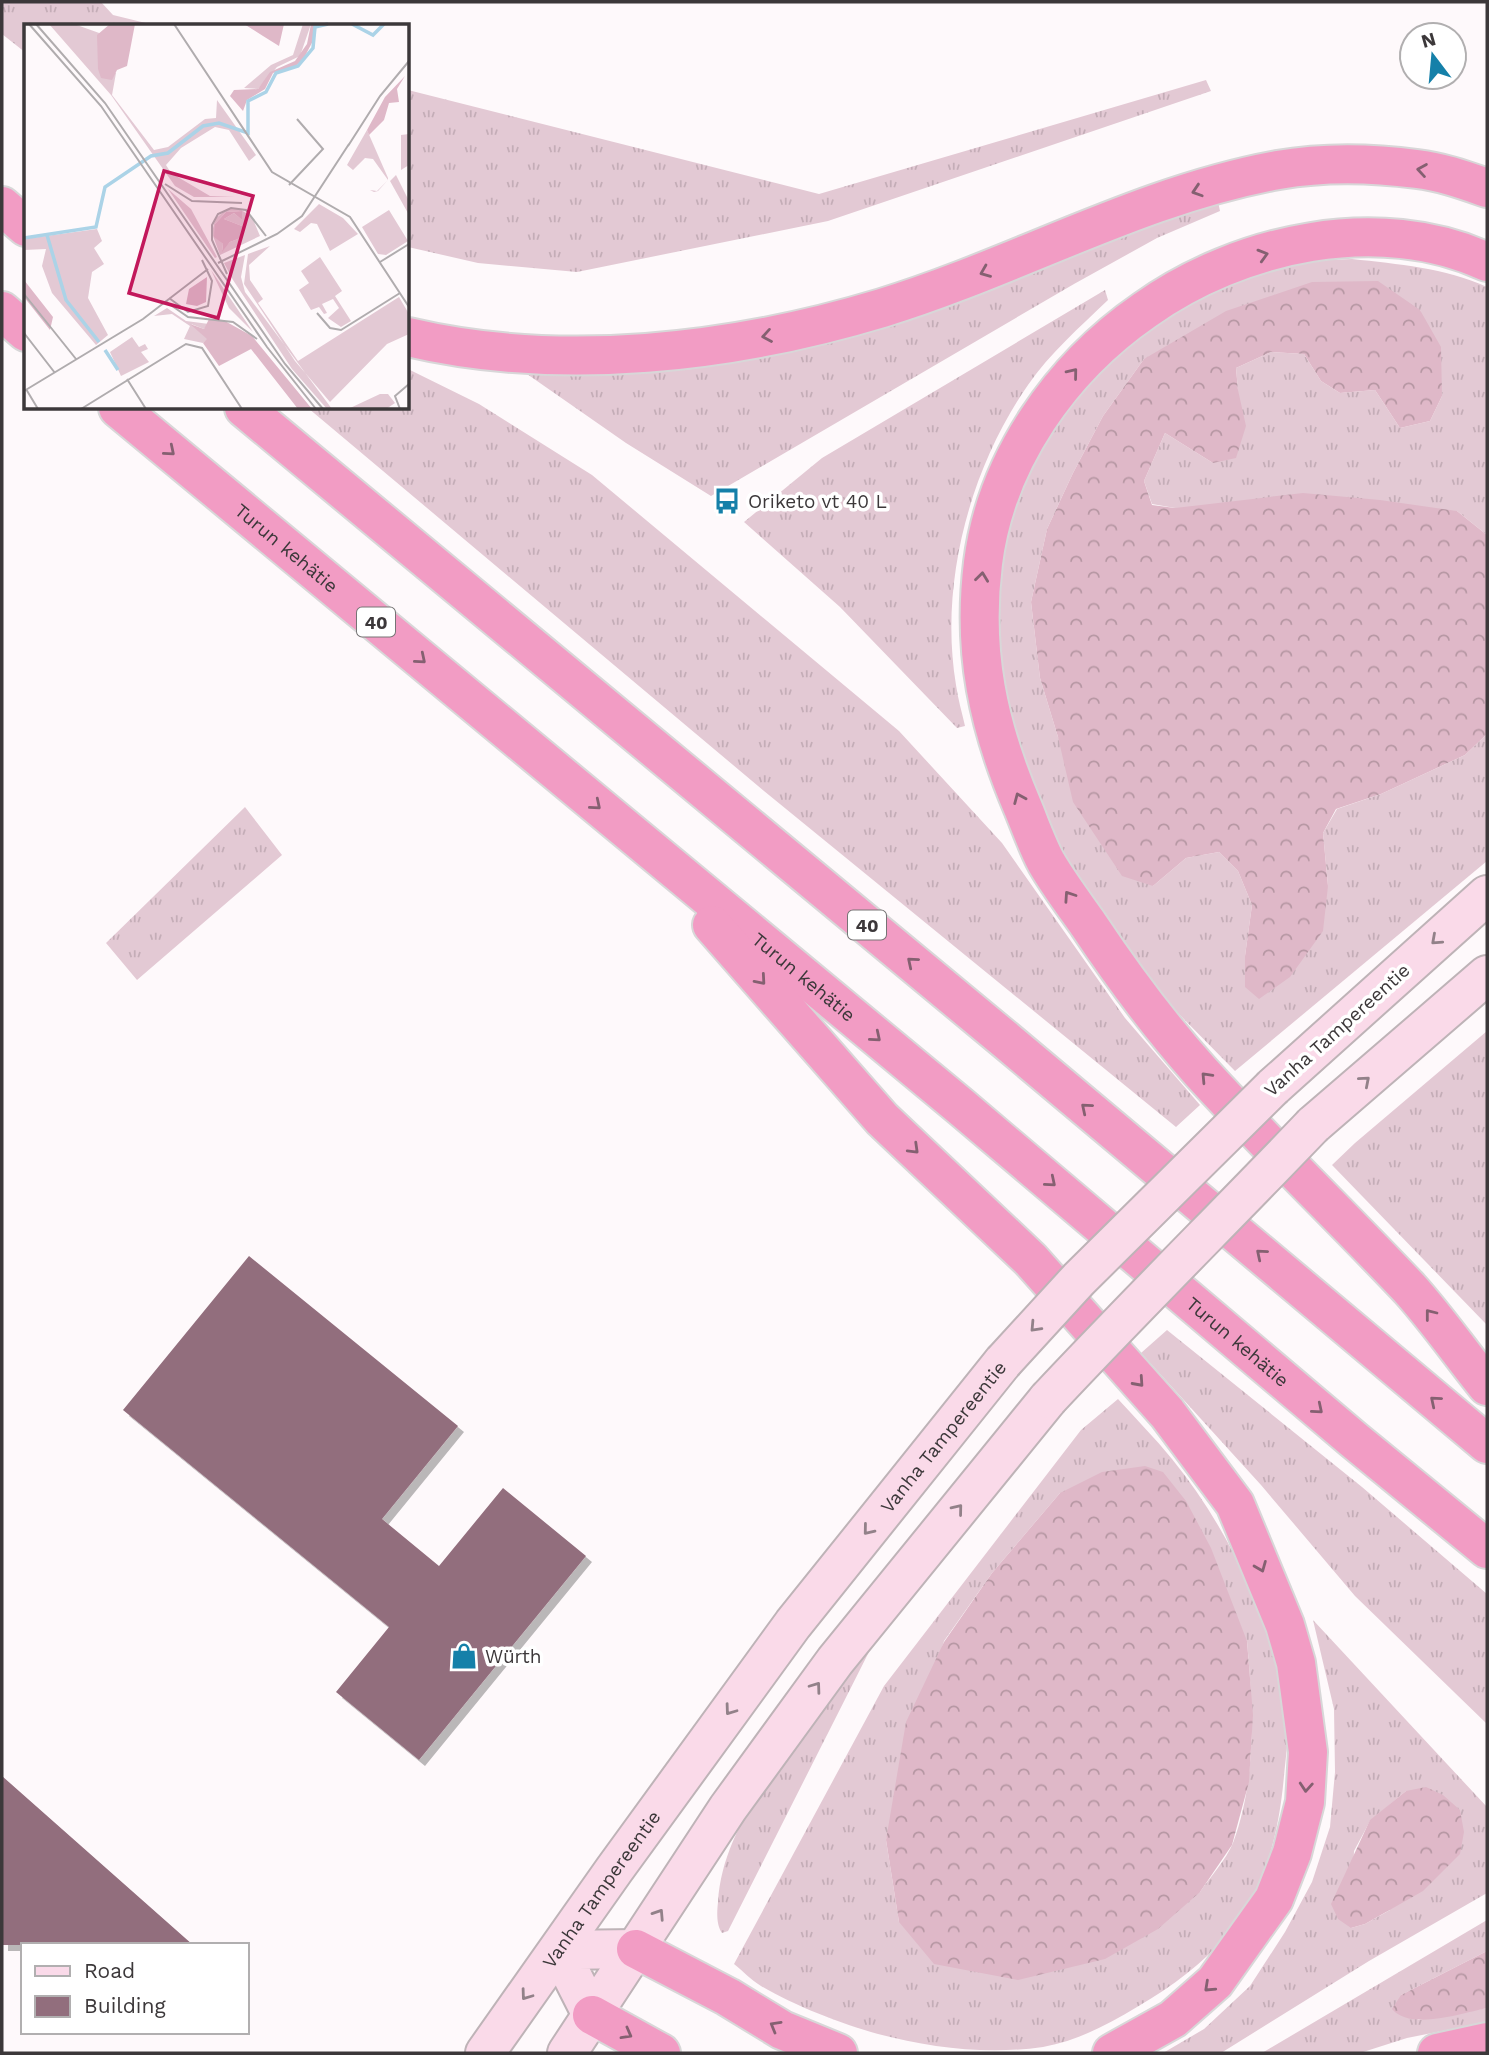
<svg xmlns="http://www.w3.org/2000/svg" width="1489" height="2055" font-family="'Work Sans',sans-serif">
<style>
.grass{fill:url(#grass-tufts);fill-rule:evenodd}
.forest{fill:url(#forest-crowns)}
.building{fill:#926e7d;filter:url(#shadow)}
.lines{fill:none;stroke-linecap:round;stroke-linejoin:round}
.secondary-casing{stroke:#beb3b7;stroke-width:42}
.trunk-casing{stroke:#d8d7d8;stroke-width:42}
.secondary{stroke:#fadae9;stroke-width:38}
.trunk{stroke:#f29cc4;stroke-width:38}
.secondary-bridge-casing{stroke:#beb3b7;stroke-width:42;stroke-linecap:butt}
.secondary-bridge{stroke:#fadae9;stroke-width:38}
.oneway{stroke:#856071}
.oneway2{stroke:#928189}
.labels{text-anchor:middle;dominant-baseline:central;stroke-width:7;stroke-linejoin:round;paint-order:stroke}
.shield{fill:#fff;stroke:#767475;stroke-width:2}
.shield-label{font-size:18px;font-weight:bold;fill:#3c383a}
.poi-label{font-size:19px;fill:#3c383a;stroke:#fff;text-anchor:start}
.street-label{font-size:19px;fill:#3c383a;stroke:#fff}
.inset-river{fill:none;stroke:#abd3e7;stroke-width:3.5}
.inset-road{fill:none;stroke:#b0acae;stroke-width:2}
.view{fill:#c2185b;fill-opacity:0.15;stroke:#c2185b;stroke-width:3.5}
.inset-edge{fill:none;stroke:#3c383a;stroke-width:3.5}
</style>
<defs>
<pattern id="grass-tufts" width="24" height="20" patternUnits="userSpaceOnUse" patternTransform="scale(1.75)"><rect width="24" height="20" fill="#e3c9d4"/><path d="M3 7l-1-3M5 7V3M7 7l1-3M15 17l-1-3M17 17v-4M19 17l1-3" fill="none" stroke="#c4adb7"/></pattern>
<pattern id="forest-crowns" width="20" height="18" patternUnits="userSpaceOnUse" patternTransform="scale(1.75)"><rect width="20" height="18" fill="#dfb8c8"/><path d="M2 6a3 3 0 1 1 6 0M12 15a3 3 0 1 1 6 0" fill="none" stroke="#b697a3"/></pattern>
<filter id="shadow"><feDropShadow dx="6" dy="6" stdDeviation="0" flood-color="#0004"/></filter>
</defs>
<rect width="100%" height="100%" fill="#fef9fb"/>
<!-- grass -->
<path class="grass" d="M 2,2 L 101,2 L 113,15 L 158,26 L 26,26 L 26,53 L 2,34 Z
M 1206,80 L 1211,91 L 828,221 L 577,272 L 478,263 L 408,247 L 408,90 L 819,194 Z
M 1217,197 L 1220,211 L 1157,238 L 1074,284 L 711,496 L 626,443 L 527,374 L 569,376 L 692,369 L 813,346 L 862,332 Z
M 1352,259 C 1398,264 1445,268 1487,287 L 1487,535 L 1457,511 L 1175,508 L 1152,504 L 1144,481 L 1165,433 L 1213,463 L 1238,390 L 1236,368 L 1271,352 L 1304,354 L 1321,381 L 1340,393 L 1375,390 L 1400,428 L 1430,421 L 1442,396 L 1420,310 L 1144,359 L 1103,416 L 1073,473 L 1047,529 L 1031,602 L 1040,678 L 1058,737 L 1153,886 L 1186,858 L 1219,852 L 1238,871 L 1252,905 L 1245,956 L 1245,987 L 1328,886 L 1323,833 L 1337,809 L 1381,794 L 1465,755 L 1487,734 L 1487,861 L 1235,1071 L 1169,1004 L 1069,866 L 1037,805 L 995,670 L 1003,532 L 1048,425 L 1144,325 L 1247,277 L 1305,261 Z
M 1105,290 L 1108,300 C 1080,327 1050,353 1028,385 C 970,468 939,584 956,685 C 958,699 962,713 965,726 L 957,728 L 840,607 L 744,522 L 822,458 Z
M 408,369 L 479,404 L 592,475 L 899,731 L 1002,843 L 1125,1018 L 1200,1105 L 1176,1127 L 764,791 L 308,408 L 408,408 Z
M 245,807 L 282,855 L 137,980 L 106,943 Z
M 1487,1031 L 1487,1325 L 1332,1165 L 1355,1143 Z
M 1167,1330 L 1362,1487 L 1487,1594 L 1487,1724 L 1355,1596 L 1261,1485 L 1141,1353 Z
M 1118,1399 C 1136,1419 1155,1438 1172,1459 C 1220,1518 1256,1589 1276,1662 C 1280,1677 1286,1692 1288,1707 C 1290,1729 1286,1754 1284,1776 C 1274,1889 1235,1950 1137,2007 C 1107,2025 1077,2041 1043,2047 C 987,2055 932,2048 878,2034 C 841,2024 793,2005 761,1986 C 751,1980 743,1971 734,1964 L 884,1686 L 1081,1430 ZM 1060,1493 L 1247,1641 C 1253,1709 1257,1778 1233,1843 C 1226,1860 1210,1877 1200,1892 L 899,1922 L 886,1840 L 944,1641 L 992,1573 Z
M 1313,1620 L 1487,1807 L 1487,1893 L 1369,1961 L 1221,2053 L 1163,2053 L 1204,2029 L 1250,1986 L 1285,1932 L 1312,1882 L 1330,1827 L 1335,1772 L 1334,1709 ZM 1406,1791 L 1390,1910 L 1365,1924 L 1351,1928 L 1354,1851 L 1370,1821 Z
M 876,1638 L 728,1931 L 722,1933 C 716,1925 717,1911 718,1902 C 722,1835 768,1779 807,1728 C 830,1698 853,1668 876,1638 Z
M 1487,1920 L 1487,1951 L 1401,1995 L 1418,2020 L 1487,2008 L 1487,2022 L 1407,2038 L 1360,2053 L 1262,2053 Z"/>
<!-- forest -->
<path class="forest" d="M 1378,281 L 1420,310 L 1441,347 L 1442,396 L 1430,421 L 1400,428 L 1375,390 L 1340,393 L 1321,381 L 1304,354 L 1271,352 L 1236,368 L 1238,390 L 1246,426 L 1236,458 L 1213,463 L 1165,433 L 1144,481 L 1152,505 L 1175,508 L 1303,493 L 1380,500 L 1457,511 L 1487,535 L 1487,734 L 1465,755 L 1381,794 L 1336,809 L 1323,833 L 1328,886 L 1323,931 L 1290,977 L 1259,999 L 1245,987 L 1245,956 L 1252,905 L 1238,871 L 1219,852 L 1186,858 L 1153,886 L 1122,876 L 1073,802 L 1058,737 L 1040,678 L 1031,602 L 1047,529 L 1073,473 L 1103,416 L 1144,359 L 1226,311 L 1312,282 Z
M 1145,1466 L 1163,1472 L 1186,1501 L 1211,1548 L 1247,1641 L 1253,1715 L 1249,1782 L 1232,1845 L 1200,1892 L 1158,1929 L 1105,1959 L 1018,1980 L 934,1964 L 899,1922 L 886,1840 L 906,1722 L 944,1642 L 992,1573 L 1060,1493 L 1102,1472 Z
M 1426,1787 L 1443,1795 L 1460,1810 L 1464,1832 L 1460,1854 L 1423,1891 L 1365,1924 L 1351,1928 L 1338,1919 L 1331,1904 L 1370,1820 L 1406,1791 Z
M 1487,1951 L 1487,2008 C 1463,2013 1410,2031 1392,2009 L 1401,1995 Z"/>
<!-- building -->
<path class="building" d="M 249,1256 L 458,1426 L 382,1519 L 439,1566 L 503,1488 L 586,1556 L 419,1760 L 336,1692 L 389,1627 L 123,1410 Z
M 2,1776 L 193,1945 L 2,1945 Z"/>
<g class="lines">
<!-- secondary casing -->
<g class="secondary-casing">
<g id="secondary">
<path d="M 1273,1087 L 1487,895"/>
<path d="M 1313,1125 L 1487,975"/>
<path d="M 592,2015 L 559,1950 L 636,1949"/>
<path id="s1" d="M 485,2053 L 614,1870 L 793,1624 L 1003,1362"/>
<path d="M 567,2053 L 728,1808 L 835,1661 L 1048,1399"/>
</g>
</g>
<!-- trunk casing -->
<g class="trunk-casing">
<g id="trunk">
<path d="M 2,206 L 26,227"/>
<path d="M 1487,262 C 1379,212 1239,243 1145,310 C 1061,368 996,460 983,563 C 972,652 988,726 1023,808 C 1030,825 1037,845 1046,862 C 1058,883 1074,904 1088,924 C 1122,975 1159,1025 1200,1071 C 1267,1145 1340,1215 1409,1288 C 1437,1319 1461,1354 1487,1386"/>
<path d="M 2,311 L 26,332"/>
<path d="M 408,337 C 561,373 733,353 882,308 C 1016,267 1140,195 1278,170 C 1323,162 1372,163 1417,169 C 1442,172 1464,180 1487,188"/>
<path id="s2" d="M 118,408 L 960,1106 L 1354,1440 L 1487,1549"/>
<path d="M 244,408 L 1008,1042 L 1487,1444"/>
<path d="M 712,925 L 882,1119 L 1030,1259 L 1167,1413 L 1235,1504 L 1285,1625 L 1296,1663 L 1308,1752 L 1305,1802 L 1292,1853 L 1274,1899 L 1215,1982 L 1173,2019 L 1112,2053"/>
<path d="M 636,1949 L 728,1997 L 782,2030 L 838,2053"/>
<path d="M 592,2015 L 661,2053"/>
<path d="M 1437,2053 L 1487,2042"/>
</g>
</g>
<!-- secondary -->
<use href="#secondary" class="secondary"/>
<!-- trunk -->
<use href="#trunk" class="trunk"/>
<!-- secondary-bridge casing -->
<g class="secondary-bridge-casing">
<path id="secondary-bridge" d="M 1003,1362 L 1079,1279 L 1273,1087
M 1048,1399 C 1135,1306 1225,1217 1313,1125"/>
</g>
<!-- secondary-bridge -->
<use href="#secondary-bridge" class="secondary-bridge"/>
</g>
<!-- one-way arrows -->
<defs><path id="oneway-chevron" d="M-2-3.5L2.5 0L-2 3.5" fill="none" stroke-width="1.6" stroke-linecap="round" stroke-linejoin="round" transform="scale(1.75)"/></defs>
<g class="oneway">
<use href="#oneway-chevron" transform="translate(1422 170) rotate(-171)"/>
<use href="#oneway-chevron" transform="translate(1197 191) rotate(162)"/>
<use href="#oneway-chevron" transform="translate(1263 255) rotate(-16)"/>
<use href="#oneway-chevron" transform="translate(985 272) rotate(158)"/>
<use href="#oneway-chevron" transform="translate(767 336) rotate(170)"/>
<use href="#oneway-chevron" transform="translate(1073 373) rotate(-51)"/>
<use href="#oneway-chevron" transform="translate(170 451) rotate(40)"/>
<use href="#oneway-chevron" transform="translate(982 577) rotate(-83)"/>
<use href="#oneway-chevron" transform="translate(421 659) rotate(40)"/>
<use href="#oneway-chevron" transform="translate(1019 798) rotate(-113)"/>
<use href="#oneway-chevron" transform="translate(596 805) rotate(40)"/>
<use href="#oneway-chevron" transform="translate(1069 896) rotate(-124)"/>
<use href="#oneway-chevron" transform="translate(912 962) rotate(-140)"/>
<use href="#oneway-chevron" transform="translate(761 980) rotate(49)"/>
<use href="#oneway-chevron" transform="translate(876 1037) rotate(40)"/>
<use href="#oneway-chevron" transform="translate(1206 1077) rotate(-133)"/>
<use href="#oneway-chevron" transform="translate(1086 1108) rotate(-140)"/>
<use href="#oneway-chevron" transform="translate(914 1149) rotate(44)"/>
<use href="#oneway-chevron" transform="translate(1051 1182) rotate(40)"/>
<use href="#oneway-chevron" transform="translate(1261 1254) rotate(-140)"/>
<use href="#oneway-chevron" transform="translate(1430 1314) rotate(-128)"/>
<use href="#oneway-chevron" transform="translate(1139 1382) rotate(48)"/>
<use href="#oneway-chevron" transform="translate(1435 1401) rotate(-140)"/>
<use href="#oneway-chevron" transform="translate(1318 1409) rotate(40)"/>
<use href="#oneway-chevron" transform="translate(1261 1567) rotate(68)"/>
<use href="#oneway-chevron" transform="translate(1306 1787) rotate(94)"/>
<use href="#oneway-chevron" transform="translate(1209 1987) rotate(137)"/>
<use href="#oneway-chevron" transform="translate(775 2026) rotate(-150)"/>
<use href="#oneway-chevron" transform="translate(627 2034) rotate(29)"/>
</g>
<g class="oneway2">
<use href="#oneway-chevron" transform="translate(1436 940) rotate(138)"/>
<use href="#oneway-chevron" transform="translate(1365 1081) rotate(-41)"/>
<use href="#oneway-chevron" transform="translate(1035 1327) rotate(133)"/>
<use href="#oneway-chevron" transform="translate(958 1509) rotate(-51)"/>
<use href="#oneway-chevron" transform="translate(868 1530) rotate(129)"/>
<use href="#oneway-chevron" transform="translate(816 1687) rotate(-54)"/>
<use href="#oneway-chevron" transform="translate(730 1710) rotate(126)"/>
<use href="#oneway-chevron" transform="translate(659 1914) rotate(-57)"/>
<use href="#oneway-chevron" transform="translate(526 1995) rotate(126)"/>
</g>
<!-- icons -->
<defs>
<g id="bus-bare" transform="scale(2.1)"><path d="M-5-6H5V4H4V6H2V4H-2V6H-4V4H-5ZM-3.5-4V0h7V-4ZM-3.5 1.2v1.5H-2V1.2ZM2 1.2v1.5H3.5V1.2Z" fill="#1580a9" stroke="#fff" stroke-width="2.5" paint-order="stroke"/></g>
<g id="shop-bare" transform="scale(2.1)"><path d="M-5-2.5h2.3a2.7 3.5 0 0 1 5.4 0H5L5.5 6h-11ZM-1.5-2.5h3a1.5 2.3 0 0 0-3 0Z" fill="#1580a9" stroke="#fff" stroke-width="2.5" paint-order="stroke"/></g>
</defs>
<g fill-rule="evenodd">
<use href="#bus-bare" x="727" y="501"/>
<use href="#shop-bare" x="464" y="1656"/>
</g>
<g class="labels">
<!-- shield labels -->
<g class="shield">
<rect x="357" y="607.5" width="38" height="29" rx="5"/>
<rect x="848" y="910.5" width="38" height="29" rx="5"/>
</g>
<g class="shield-label">
<text x="376" y="622">40</text>
<text x="867" y="925">40</text>
</g>
<!-- poi labels -->
<g class="poi-label">
<text x="748" y="501">Oriketo vt 40 L</text>
<text x="485" y="1656">Würth</text>
</g>
<!-- street labels -->
<g class="street-label">
<text stroke="none"><textPath href="#s2" startOffset="219">Turun kehätie</textPath></text>
<text stroke="none"><textPath href="#s2" startOffset="891">Turun kehätie</textPath></text>
<text transform="translate(1337 1030) rotate(-42)">Vanha Tampereentie</text>
<text stroke="none"><textPath href="#s2" startOffset="1458">Turun kehätie</textPath></text>
<text stroke="none"><textPath href="#s1" startOffset="768">Vanha Tampereentie</textPath></text>
<text stroke="none"><textPath href="#s1" startOffset="201">Vanha Tampereentie</textPath></text>
</g>
</g>
<!-- overview -->
<g transform="translate(24 24)">
<rect width="385" height="385" fill="#fef9fb"/>
<path d="M 25,0 L 50,0 L 78,10 L 74,45 L 92,49 L 88,71 L 130,126 L 144,123 L 181,95 L 192,94 L 193,76 L 232,131 L 225,137 L 205,106 L 191,103 L 157,124 L 142,141 L 147,149 L 186,172 L 211,173 L 170,173 L 151,162 L 87,71 ZM 279,0 L 287,0 L 276,32 L 253,43 L 234,65 L 220,64 L 247,41 L 269,31 ZM 343,106 L 364,154 L 364,156 L 354,167 L 350,168 L 346,166 L 353,167 L 364,156 L 349,135 L 341,134 L 329,146 L 323,141 ZM 385,110 L 385,141 L 377,146 L 377,111 ZM 372,151 L 385,177 L 385,191 L 366,157 ZM 144,165 L 167,185 L 193,233 L 191,234 ZM 295,180 L 319,194 L 334,210 L 306,227 L 293,200 L 287,199 L 276,208 L 270,205 ZM 214,184 L 228,193 L 236,212 L 196,231 L 188,209 L 191,195 L 203,185 ZM 218,187 L 218,196 L 210,189 L 200,195 L 218,202 L 219,213 L 206,218 L 198,227 L 199,220 L 191,213 L 191,200 L 202,188 ZM 365,186 L 384,217 L 362,231 L 354,230 L 338,203 ZM 73,205 L 78,217 L 70,224 L 80,240 L 68,248 L 64,274 L 84,311 L 72,321 L 28,269 L 18,242 L 22,225 L 0,226 L 0,215 ZM 246,222 L 225,241 L 226,256 L 239,275 L 234,279 L 274,337 L 375,273 L 385,290 L 385,310 L 363,320 L 306,378 L 271,337 L 220,260 L 224,230 ZM 221,231 L 217,253 L 221,268 L 308,385 L 303,385 L 268,345 L 209,256 L 200,239 ZM 296,233 L 318,267 L 311,272 L 327,297 L 317,303 L 304,294 L 315,284 L 309,275 L 298,280 L 303,289 L 300,290 L 295,283 L 287,286 L 275,266 L 285,259 L 277,247 ZM 187,246 L 229,308 L 205,284 ZM 143,284 L 162,297 L 185,300 L 180,305 L 167,300 L 184,315 L 179,319 L 160,315 L 166,302 L 148,290 L 130,292 ZM 108,313 L 115,323 L 121,320 L 124,325 L 117,328 L 125,338 L 97,352 L 86,328 ZM 356,370 L 364,370 L 371,379 L 362,385 L 324,385 Z" fill="#e3c9d4" fill-rule="evenodd"/>
<path d="M 86,0 L 111,0 L 103,42 L 93,46 L 88,56 L 77,54 L 74,45 L 73,11 ZM 220,0 L 260,0 L 255,22 L 239,12 ZM 287,0 L 292,0 L 291,13 L 280,34 L 271,43 L 249,49 L 241,65 L 223,76 L 219,87 L 206,72 L 210,66 L 234,65 L 246,48 L 271,37 L 283,20 ZM 381,52 L 373,65 L 375,78 L 365,79 L 360,96 L 345,111 L 343,106 L 361,73 ZM 218,187 L 218,196 L 210,189 L 200,195 L 218,202 L 219,213 L 206,218 L 198,228 L 199,220 L 190,213 L 191,200 L 202,188 ZM 183,253 L 182,278 L 173,282 L 162,280 L 165,265 ZM 0,256 L 29,293 L 26,306 L 0,273 ZM 185,295 L 199,296 L 228,312 L 288,385 L 274,385 L 227,325 L 195,342 L 179,319 L 183,315 L 166,300 L 180,305 Z" fill="#dfb8c8"/>
<path class="inset-river" d="M 328,0 L 349,11 L 360,0M 23,211 L 42,276 L 75,318M 0,214 L 72,203 L 81,163 L 127,132 L 144,129 L 179,102 L 195,99 L 224,109 L 224,77 L 242,68 L 252,49 L 274,42 L 289,24 L 291,3 L 304,0M 81,326 L 94,346"/>
<path class="inset-road" d="M 5,0 L 77,82 L 243,323 L 292,385M 12,0 L 81,79 L 261,340 L 299,385M 150,0 L 248,148 L 326,193 L 385,283M 324,122 L 356,72 L 385,37M 141,160 L 168,177 L 218,179M 265,161 L 299,125 L 273,95M 356,238 L 385,220M 194,239 L 253,210 L 278,192 L 325,120M 203,250 L 188,216 L 188,201 L 194,190 L 207,184 L 222,186 L 242,212M 0,270 L 52,335M 145,274 L 164,288 L 184,282 L 188,257 L 178,236M 141,277 L 164,293 L 209,298 L 233,315M 293,289 L 306,304 L 317,306 L 376,269M 0,309 L 31,349M 103,355 L 122,385M 2,365 L 14,385M 0,367 L 119,295 L 184,245M 57,385 L 162,320 L 178,324 L 218,385M 376,385 L 371,372 L 385,360"/>
<path class="view" d="M 140,147 L 229,172 L 194,294 L 105,269 Z"/>
<rect width="385" height="385" class="inset-edge"/>
</g>
<!-- border -->
<rect width="1489" height="2055" fill="none" stroke="#3c383a" stroke-width="7"/>
<!-- legend -->
<rect x="21" y="1943" width="228" height="91" fill="#ffffff" stroke="#b1afb0" stroke-width="2"/>
<rect x="35" y="1966" width="35" height="10" fill="#fadae9" stroke="#b1afb0" stroke-width="2"/>
<text x="84" y="1978" font-size="21" fill="#3c383a">Road</text>
<rect x="35" y="1996" width="35" height="21" fill="#926e7d" stroke="#b1afb0" stroke-width="2"/>
<text x="84" y="2013" font-size="21" fill="#3c383a">Building</text>
<!-- north arrow -->
<g transform="translate(1433 56) rotate(344)"><circle r="33" fill="#ffffff" stroke="#b1afb0" stroke-width="2"/>
<path d="M0-5L12 26L0 18L-12 26Z" fill="#1580a9"/>
<text y="-10" font-size="19" font-weight="bold" text-anchor="middle" fill="#3c383a">N</text>
</g>
</svg>
